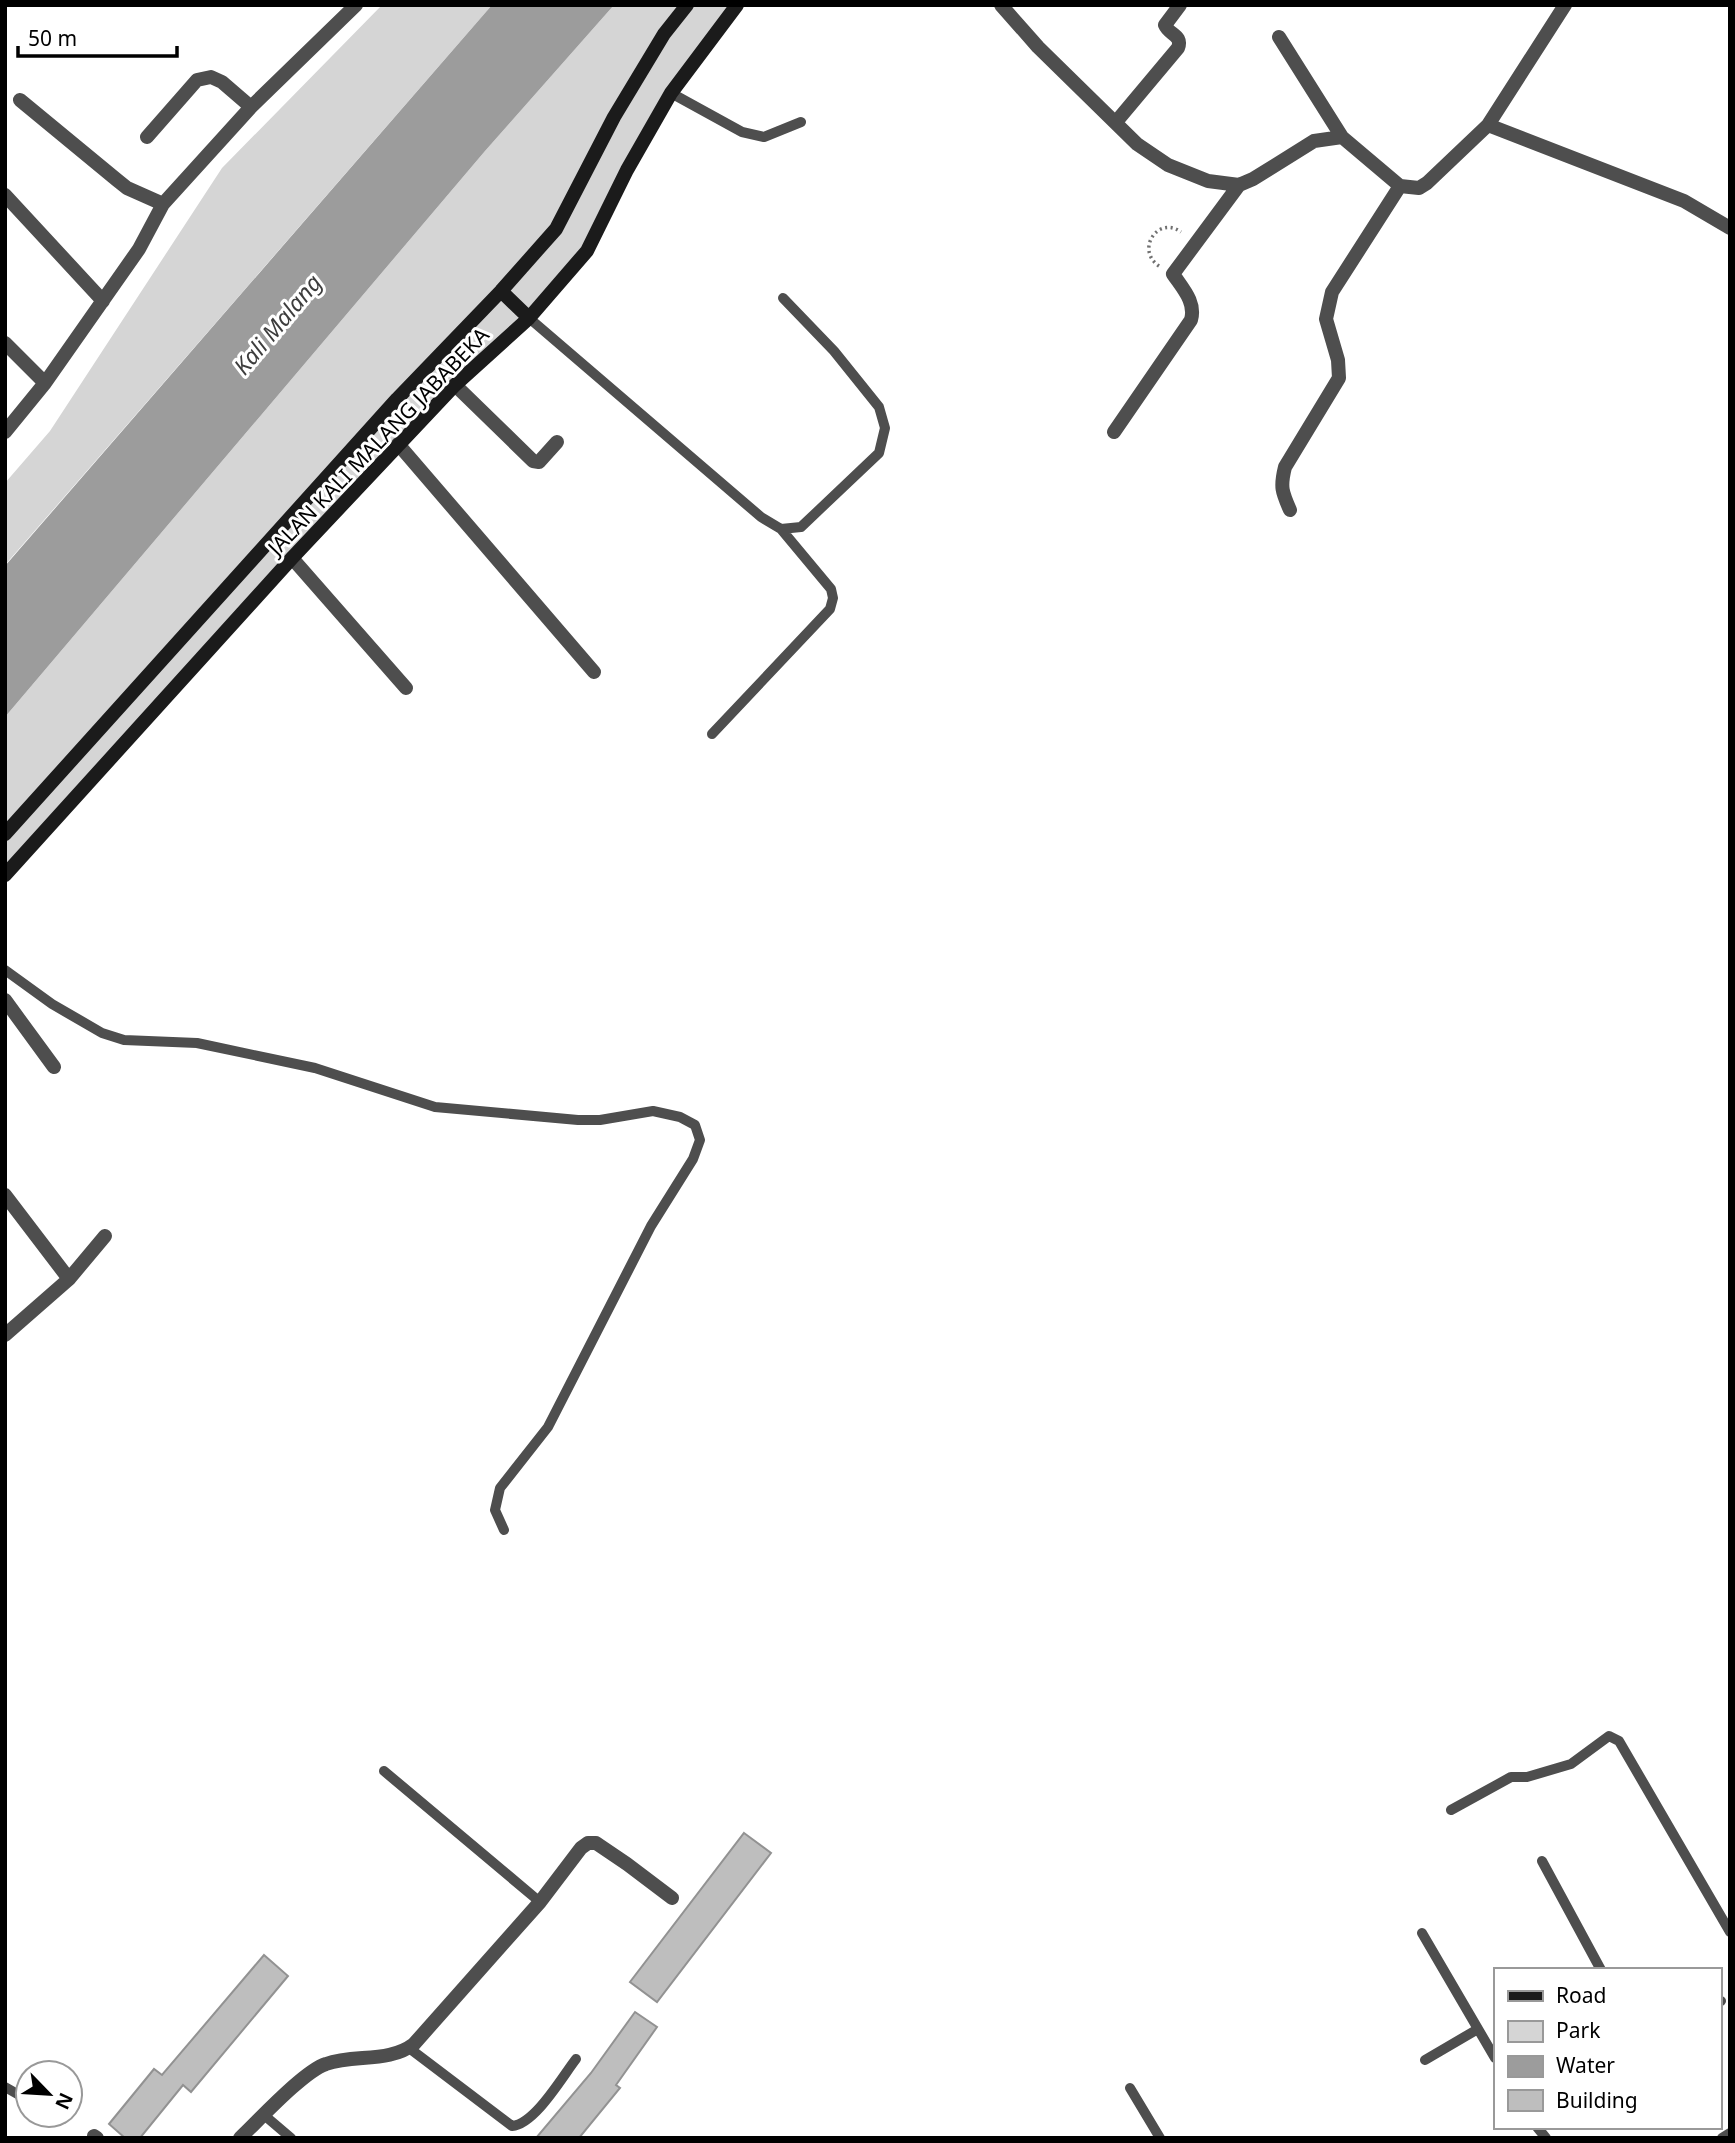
<svg xmlns="http://www.w3.org/2000/svg" width="1735" height="2143" font-family="'Noto Sans',sans-serif">
<style>
.green{fill:#d5d5d5}
.water{fill:#9c9c9c}
.building{fill:#bebebe;stroke:#929292;stroke-width:2}
.lines{fill:none;stroke-linecap:round;stroke-linejoin:round}
.path{stroke:#707070;stroke-width:3.5;stroke-dasharray:2 3.5;stroke-linecap:butt}
.lane{stroke:#4e4e4e;stroke-width:10}
.street{stroke:#4e4e4e;stroke-width:14}
.secondary{stroke:#1b1b1b;stroke-width:14}
.labels{text-anchor:middle;dominant-baseline:central;stroke-width:6;stroke-linejoin:round;paint-order:stroke}
.street-label{font-size:21px;fill:#000;stroke:#fff}
.water-label{font-size:23px;font-style:italic;fill:#3d3d3d;stroke:#fff}
</style>
<rect width="100%" height="100%" fill="#fff"/>
<!-- green -->
<path class="green" d="M 382,5 L 492,5 L 5,565 L 5,483 L 50,431 L 222,168 Z
M 614,5 L 737,5 L 671,93 L 587,251 L 455,385 L 5,875 L 5,717 L 485,151 Z"/>
<!-- water -->
<path class="water" d="M 492,5 L 614,5 L 485,151 L 5,717 L 5,566 Z"/>
<!-- building -->
<path class="building" d="M 744,1833 L 771,1853 L 657,2002 L 630,1982 Z
M 264,1955 L 288,1976 L 191,2092 L 183,2085 L 140,2138 L 125,2138 L 109,2124 L 154,2069 L 162,2075 Z
M 635,2012 L 657,2027 L 616,2085 L 620,2088 L 579,2138 L 536,2138 L 591,2073 Z"/>
<g class="lines">
<!-- path -->
<path class="path" d="M 1159,266 C 1135,250 1158,215 1181,232"/>
<!-- lane -->
<path class="lane" d="M 671,93 L 742,132 L 764,137 L 801,122
M 529,318 L 761,517 L 781,529 L 801,527 L 879,453 L 885,428 L 879,407 L 834,351 L 783,298
M 712,734 L 830,609 L 833,598 L 831,589 L 781,529
M 5,970 L 52,1004 L 102,1033 L 124,1040 L 197,1043 L 315,1068 L 435,1107 L 578,1120 L 600,1120 L 653,1111 L 680,1117 L 695,1125 L 700,1140 L 693,1159 L 651,1226 L 548,1427 L 500,1488 L 495,1510 L 504,1530
M 384,1771 L 540,1902
M 1451,1810 L 1511,1777 L 1527,1777 L 1571,1764 L 1609,1736 L 1619,1741 L 1730,1932
M 1542,1861 L 1601,1970
M 1422,1933 L 1495,2058
M 1719,2002 L 1721,2001
M 409,2048 L 512,2126 C 535,2124 562,2077 576,2059
M 1425,2060 L 1478,2029
M 5,2087 L 28,2100
M 1130,2088 L 1160,2138
M 56,2115 L 63,2119
M 264,2115 L 291,2138
M 1537,2127 L 1546,2138
M 1722,2138 L 1730,2133"/>
<!-- street -->
<path class="street" d="M 1001,5 L 1038,47 L 1137,144 L 1168,165 L 1208,181 L 1239,185 L 1253,179 L 1314,141 L 1342,137 L 1400,186 L 1419,188 L 1427,183 L 1488,125 L 1684,201 L 1730,228
M 1279,37 L 1342,137
M 20,100 L 117,180 L 127,188 L 163,204
M 1116,122 L 1178,48 C 1183,35 1169,35 1165,25 L 1180,5
M 1488,125 L 1565,5
M 147,137 L 197,80 L 211,77 L 222,82 L 251,107
M 5,195 L 103,301
M 5,343 L 45,383
M 455,385 L 533,461 L 539,462 L 557,442
M 5,432 L 45,383 L 139,249 L 163,204 L 251,107 L 356,5
M 1114,432 L 1191,320 C 1196,302 1183,289 1173,274 L 1239,185
M 398,444 L 594,672
M 1290,510 C 1282,492 1280,487 1285,467 L 1339,378 L 1338,360 L 1326,319 L 1332,292 L 1400,186
M 292,558 L 406,688
M 5,1000 L 54,1067
M 5,1195 L 69,1279
M 5,1335 L 69,1279 L 105,1236
M 94,2136 L 97,2138
M 240,2138 C 259,2120 304,2071 326,2064 C 355,2054 389,2063 414,2044 L 540,1902 L 581,1848 L 588,1843 L 596,1843 L 627,1864 L 672,1898"/>
<!-- secondary -->
<path class="secondary" d="M 501,291 L 529,318
M 5,834 L 397,399 L 501,291 L 556,229 L 614,117 L 664,34 L 687,5
M 5,875 L 292,558 L 455,385 L 529,318 L 587,251 L 627,170 L 671,93 L 737,5"/>
</g>
<g class="labels">
<!-- street labels -->
<g class="street-label">
<text transform="translate(378 441) rotate(-46)">JALAN KALI MALANG JABABEKA</text>
</g>
<!-- water labels -->
<g class="water-label">
<text transform="translate(277 324) rotate(-50)">Kali Malang</text>
</g>
</g>
<!-- border -->
<rect width="1735" height="2143" fill="none" stroke="#000000" stroke-width="14"/>
<!-- legend -->
<rect x="1494" y="1968" width="228" height="161" fill="#ffffff" stroke="#999999" stroke-width="2"/>
<rect x="1508" y="1991" width="35" height="10" fill="#1b1b1b" stroke="#999999" stroke-width="2"/>
<text x="1556" y="2003" font-size="21" fill="#000000">Road</text>
<rect x="1508" y="2021" width="35" height="21" fill="#d5d5d5" stroke="#999999" stroke-width="2"/>
<text x="1556" y="2038" font-size="21" fill="#000000">Park</text>
<rect x="1508" y="2056" width="35" height="21" fill="#9c9c9c" stroke="#999999" stroke-width="2"/>
<text x="1556" y="2073" font-size="21" fill="#000000">Water</text>
<rect x="1508" y="2090" width="35" height="21" fill="#bebebe" stroke="#999999" stroke-width="2"/>
<text x="1556" y="2108" font-size="21" fill="#000000">Building</text>
<!-- north arrow -->
<g transform="translate(49 2094) rotate(115)"><circle r="33" fill="#ffffff" stroke="#999999" stroke-width="2"/>
<path d="M0-5L12 26L0 18L-12 26Z" fill="#000000"/>
<text y="-10" font-size="19" font-weight="bold" text-anchor="middle" fill="#000000">N</text>
</g>
<!-- scale -->
<path d="M18 46v10h159v-10" fill="none" stroke="#000000" stroke-width="3.5"/>
<text x="28" y="46" font-size="21" fill="#000000" stroke="#ffffff" stroke-width="5" paint-order="stroke">50 m</text>
</svg>
